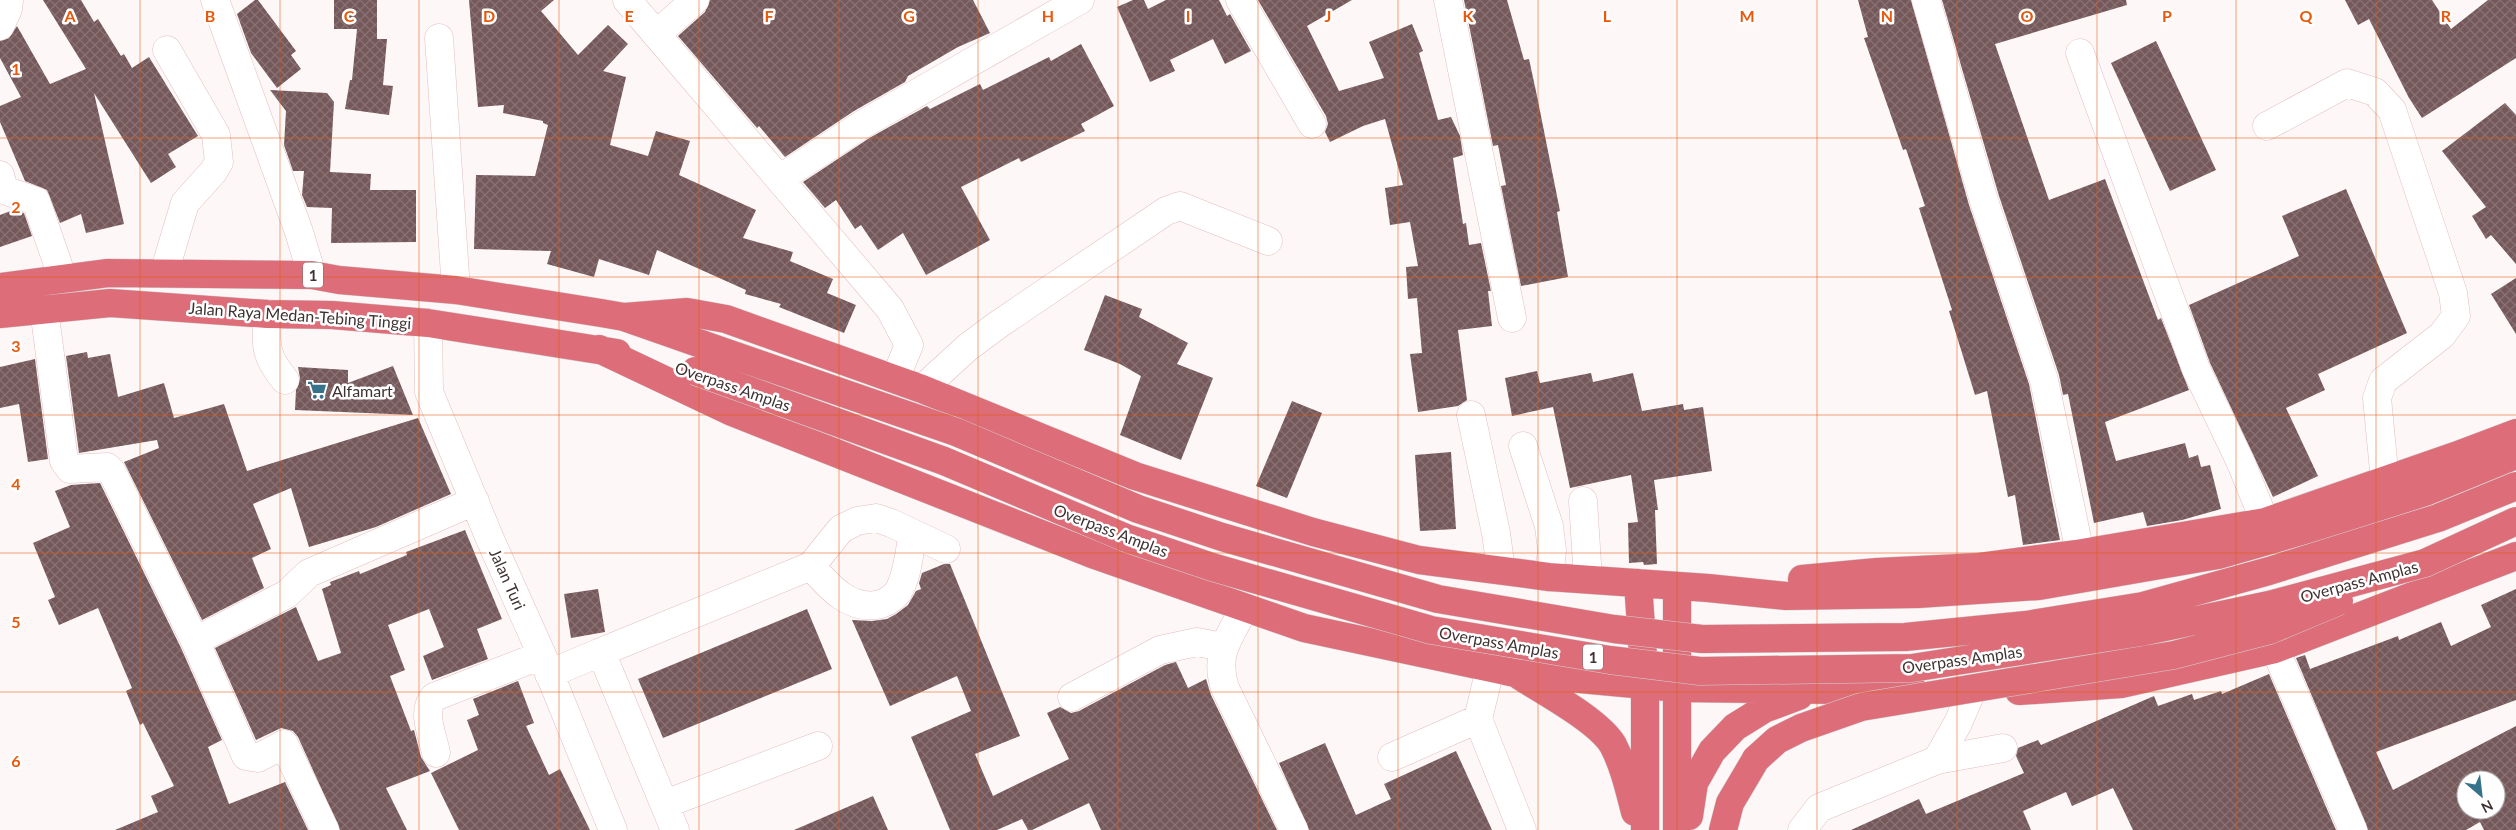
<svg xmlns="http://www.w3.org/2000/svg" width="2516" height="830" font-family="Lato,sans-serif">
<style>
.building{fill:url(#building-cross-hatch);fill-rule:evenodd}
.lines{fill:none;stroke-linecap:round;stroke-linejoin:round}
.minor-casing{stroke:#e1bfc0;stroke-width:29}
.highway-casing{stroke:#d5d2d2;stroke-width:29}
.minor{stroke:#fff;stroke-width:28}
.highway{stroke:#dd6e79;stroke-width:28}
.highway-bridge-casing{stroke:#d5d2d2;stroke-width:29;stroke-linecap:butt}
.highway-bridge{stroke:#dd6e79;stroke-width:28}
.grid{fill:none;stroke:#e8590c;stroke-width:1;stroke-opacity:0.55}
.labels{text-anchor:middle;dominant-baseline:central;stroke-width:5;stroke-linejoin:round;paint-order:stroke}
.shield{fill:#fff;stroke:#797070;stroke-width:1}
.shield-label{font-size:15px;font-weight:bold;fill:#3f3232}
.street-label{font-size:16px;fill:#3f3232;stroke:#fff}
.poi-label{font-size:16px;fill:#3f3232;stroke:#fff;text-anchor:start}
.grid-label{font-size:16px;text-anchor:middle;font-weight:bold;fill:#e8590c;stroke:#fff;stroke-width:5;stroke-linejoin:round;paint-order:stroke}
</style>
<defs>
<pattern id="building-cross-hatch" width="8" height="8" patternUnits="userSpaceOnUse" patternTransform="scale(1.25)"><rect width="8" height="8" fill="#75585a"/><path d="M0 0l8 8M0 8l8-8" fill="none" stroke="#897274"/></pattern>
</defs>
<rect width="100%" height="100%" fill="#fef7f7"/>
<!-- building -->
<path class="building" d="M 43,0 L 81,0 L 94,22 L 98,19 L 121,56 L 124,54 L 132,68 L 149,57 L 198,136 L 168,154 L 176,167 L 151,183 L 94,93 L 124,224 L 86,233 L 81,214 L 60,223 L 47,190 L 25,181 L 0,122 L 0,106 L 21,97 L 0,58 L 0,41 L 9,38 L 17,26 L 50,84 L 86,69 Z
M 255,0 L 258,0 L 296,51 L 291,55 L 301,69 L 277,88 L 251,53 L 237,14 Z
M 334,0 L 377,0 L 377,39 L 387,39 L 383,85 L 393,86 L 389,115 L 345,109 L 350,80 L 352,80 L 357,29 L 334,29 Z
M 469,0 L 554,0 L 541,11 L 578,55 L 608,25 L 628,44 L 603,71 L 626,77 L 610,145 L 648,156 L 656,131 L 690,141 L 679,175 L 756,210 L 743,238 L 793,252 L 790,261 L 833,279 L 827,293 L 856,305 L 844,333 L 779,307 L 781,304 L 745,294 L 746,290 L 657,250 L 649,275 L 599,259 L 594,277 L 547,264 L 551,251 L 474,249 L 476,175 L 535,176 L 548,125 L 543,123 L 543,121 L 503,113 L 504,105 L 478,107 Z
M 710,0 L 973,0 L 990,33 L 958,47 L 908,76 L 905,82 L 854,111 L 785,157 L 759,126 L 757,128 L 678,36 L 705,12 Z
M 1133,0 L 1144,0 L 1148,9 L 1166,0 L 1219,0 L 1227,16 L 1230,14 L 1251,51 L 1225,64 L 1213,39 L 1170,60 L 1175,71 L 1150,82 L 1117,7 Z
M 1258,0 L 1352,0 L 1307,26 L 1339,91 L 1384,78 L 1369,42 L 1412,24 L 1423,51 L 1419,53 L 1438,120 L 1451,117 L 1460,136 L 1463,155 L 1453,158 L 1463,224 L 1466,223 L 1469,245 L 1481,243 L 1491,291 L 1488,291 L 1492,326 L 1458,330 L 1467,400 L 1458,406 L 1418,412 L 1410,354 L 1422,353 L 1417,298 L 1408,299 L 1406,267 L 1418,266 L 1410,222 L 1390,225 L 1385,188 L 1403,185 L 1385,119 L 1363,126 L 1330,142 L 1325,132 L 1328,124 L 1326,116 Z
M 1464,0 L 1507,0 L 1524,60 L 1529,59 L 1537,96 L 1560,211 L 1557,212 L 1568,277 L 1521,286 L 1501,186 L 1506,185 L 1498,145 L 1493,146 Z
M 1858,0 L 1911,0 L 1969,205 L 2029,384 L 2060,540 L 2023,545 L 2015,495 L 2008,497 L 1987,391 L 1975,395 L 1949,311 L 1952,310 L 1919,208 L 1925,206 L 1906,149 L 1903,150 L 1864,38 L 1868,37 Z
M 1942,0 L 2126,0 L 2127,5 L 1995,44 L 2049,200 L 2105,179 L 2158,320 L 2161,318 L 2189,390 L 2105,422 L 2116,461 L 2185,443 L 2189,458 L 2198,455 L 2201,467 L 2210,465 L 2221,509 L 2182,520 L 2147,526 L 2143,512 L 2094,523 L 2068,394 L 2063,395 L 2059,375 L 1999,196 Z
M 2345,0 L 2432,0 L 2451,29 L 2488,0 L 2516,0 L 2516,58 L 2422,118 L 2409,98 L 2369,19 L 2358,25 Z
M 2156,41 L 2216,170 L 2170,191 L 2111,63 Z
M 1081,44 L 1114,106 L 1081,124 L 1085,131 L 1021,162 L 1019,158 L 961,187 L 990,240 L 926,275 L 903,233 L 878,250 L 861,225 L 855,229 L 836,200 L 825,208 L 803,182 L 871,137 L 927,106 L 930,109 L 980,84 L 983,90 L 1049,57 L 1051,61 Z
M 270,90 L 327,93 L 334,102 L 330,172 L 371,174 L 370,190 L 416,190 L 416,242 L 331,243 L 332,208 L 307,207 L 302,195 L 304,171 L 293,171 L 284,145 L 286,111 Z
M 2505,103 L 2516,115 L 2516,264 L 2491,235 L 2486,239 L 2472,216 L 2486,207 L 2442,151 Z
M 2346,189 L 2407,333 L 2318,374 L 2325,390 L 2286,408 L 2318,476 L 2273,497 L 2210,363 L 2189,305 L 2299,256 L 2282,216 Z
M 13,210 L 24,213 L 32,236 L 0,247 L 0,215 Z
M 2516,278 L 2516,334 L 2491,294 Z
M 1105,295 L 1142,309 L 1139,317 L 1188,343 L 1177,364 L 1213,378 L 1181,460 L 1120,435 L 1141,376 L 1120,364 L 1084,350 Z
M 87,352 L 88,358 L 110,354 L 118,397 L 164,383 L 174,418 L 224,404 L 247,471 L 418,418 L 451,494 L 376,527 L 309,547 L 291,488 L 253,504 L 271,549 L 252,558 L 264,588 L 202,620 L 124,462 L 159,448 L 157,440 L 79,453 L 66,356 Z
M 35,359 L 48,459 L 28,462 L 19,404 L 0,408 L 0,367 Z
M 393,366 L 413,415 L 295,410 L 296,390 L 300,378 L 298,367 L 348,370 L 348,383 Z
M 1537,371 L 1540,383 L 1591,373 L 1593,382 L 1633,373 L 1642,411 L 1683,404 L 1684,410 L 1703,407 L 1712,471 L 1654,480 L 1658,510 L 1655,510 L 1657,564 L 1644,565 L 1643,562 L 1629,563 L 1628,523 L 1638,522 L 1631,475 L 1570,488 L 1553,407 L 1512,416 L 1505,378 Z
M 1292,401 L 1322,413 L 1287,498 L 1256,486 Z
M 1451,452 L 1456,529 L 1420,531 L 1415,455 Z
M 100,483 L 181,648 L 222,740 L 208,747 L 229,804 L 285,782 L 308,830 L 115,830 L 158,812 L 151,796 L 174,786 L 143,723 L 140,725 L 126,691 L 132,688 L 98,608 L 59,625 L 48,600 L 55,597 L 33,543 L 70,527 L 55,491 L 71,485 Z
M 465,530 L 502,619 L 477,629 L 488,659 L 432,680 L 423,656 L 444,647 L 429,609 L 388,625 L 405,670 L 390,676 L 411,731 L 414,730 L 421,757 L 430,771 L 386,788 L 407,830 L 340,830 L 298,737 L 293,731 L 281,728 L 256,740 L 215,648 L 296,607 L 318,661 L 341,653 L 322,589 L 331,585 L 330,582 L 359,571 L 360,574 L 407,555 L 406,552 Z
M 944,564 L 950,564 L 1020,736 L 975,754 L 993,796 L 1069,759 L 1047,713 L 1060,707 L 1071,713 L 1079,711 L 1165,665 L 1176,662 L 1188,688 L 1206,679 L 1211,695 L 1277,830 L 1101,830 L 1089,803 L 1032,830 L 1028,830 L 1022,819 L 997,830 L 950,830 L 911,737 L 971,711 L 957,676 L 890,706 L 852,620 L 872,621 L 887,619 L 896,614 L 908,605 L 916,591 L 921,589 L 919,583 L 922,573 Z
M 598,589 L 605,632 L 571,638 L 564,594 Z
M 2516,589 L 2516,700 L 2376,752 L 2393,790 L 2516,726 L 2516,830 L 2484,830 L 2480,822 L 2466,830 L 2368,830 L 2296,658 L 2305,655 L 2310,669 L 2398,636 L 2399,640 L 2441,622 L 2451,646 L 2491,627 L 2481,605 ZM 2466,780 L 2496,780 L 2496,810 L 2466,810 Z
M 807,609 L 832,669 L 663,738 L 638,679 Z
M 2269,674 L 2336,830 L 2133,830 L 2113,788 L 2072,806 L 2066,792 L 2023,811 L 2031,830 L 1851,830 L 1919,799 L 1926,814 L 2024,773 L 2016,756 L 2018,748 L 2038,740 L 2041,745 L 2154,696 L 2158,706 L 2192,694 L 2194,700 L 2221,691 L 2222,694 Z
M 518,681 L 534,723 L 526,726 L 549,775 L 560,769 L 590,830 L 459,830 L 431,773 L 478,750 L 467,720 L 479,715 L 473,699 Z
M 1325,743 L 1356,815 L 1391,799 L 1384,784 L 1456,751 L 1492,830 L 1309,830 L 1279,763 Z
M 873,796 L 888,830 L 794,830 Z"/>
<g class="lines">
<!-- minor casing -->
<g class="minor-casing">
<path id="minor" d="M 215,0 L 299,232 L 312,275
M 627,0 L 890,309 L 909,345 L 895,379
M 1240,0 L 1312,124
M 1448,0 L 1512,318
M 1926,0 L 1984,201 L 2044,380 L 2080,553
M 0,26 L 8,9 L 9,0
M 657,34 L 695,0
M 439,38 L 456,290
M 2080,53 L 2196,369 L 2241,463 L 2265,522
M 2267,126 L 2347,83 L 2375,92 L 2392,110 L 2453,293 L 2456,316 L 2442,335 L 2383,381 L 2377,398 L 2385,481
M 0,175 L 4,190 L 36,201 L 63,279
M 781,178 L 863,124 L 1080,0
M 164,273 L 185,203 L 213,172 L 219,162 L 216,135 L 167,50
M 44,309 L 64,461 L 70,469 L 107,467 L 112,472 L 195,641 L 246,756 L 258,758 L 284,744 L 325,830
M 267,314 C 266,345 264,355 285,380
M 428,323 L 429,392 L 490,539 L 542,655 L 613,830
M 922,389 L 968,347 L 999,324 L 1166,211 L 1180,206 L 1268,241
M 1471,415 L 1496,533 L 1501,570
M 1523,446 L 1549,526 L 1552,550 L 1549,577
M 1583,501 L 1588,579
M 811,566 C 829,587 851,612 881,604 C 887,602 896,596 899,590 C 908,574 909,552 913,534
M 1244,609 C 1229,637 1214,655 1225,688 L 1294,830
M 195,641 L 287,594 L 309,573 L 475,501
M 2275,649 L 2353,830
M 1490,669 L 1478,719 L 1522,830
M 549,674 L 601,652
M 1072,697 L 1160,650 L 1197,642 L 1223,647
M 436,753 C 433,737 421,711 434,697 L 542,655
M 1392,757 L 1478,719
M 1937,760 L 1958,723 L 1971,693
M 665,804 L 818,746
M 675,830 L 601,652 L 811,566 L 841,529 L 857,521 L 876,518 L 891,523 L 946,549
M 1802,830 L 1819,808 L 1937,760 L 2003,748"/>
</g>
<!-- highway casing -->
<g class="highway-casing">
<path id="highway" d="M 0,287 L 108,273 L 312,275 L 339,280 L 456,290 L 601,313 L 624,317 L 704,345
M 0,314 L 110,303 L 267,314 L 332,315 L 428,323 L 617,353
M 624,317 L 687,312 L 726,319 L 922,389 L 1135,476 L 1313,532 L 1419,560 L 1549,577 L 1708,588 L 1786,596 L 1918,594 L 2039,586 L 2218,555 L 2333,522 L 2425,492 L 2516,455
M 599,349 L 732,412 L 1092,554 L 1304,628 L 1515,673 L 1677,688 L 1914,691
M 1802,579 L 1877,572 L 1979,567 L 2076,554 L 2265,522 L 2455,456 L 2516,433
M 1638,583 L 1645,685 L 1645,830
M 1520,676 C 1545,692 1599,721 1613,745 C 1624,766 1629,789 1635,812
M 2019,691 L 2121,684 L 2275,649 L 2516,556
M 1689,816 L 1694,783 L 1712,751 L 1735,727 L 1764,709 L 1799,696
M 1677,830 L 1677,586
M 1723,830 L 1730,803 L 1756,759"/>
</g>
<!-- minor -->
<use href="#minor" class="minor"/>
<!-- highway -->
<use href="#highway" class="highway"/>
<!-- highway-bridge casing -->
<g class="highway-bridge-casing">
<path id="highway-bridge" d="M 704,345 L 956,432 L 1138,509 L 1222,537 L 1438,599 L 1614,629 L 1702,639 L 1905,637 L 2026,625 L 2143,606 L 2269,571 L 2438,518 L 2516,486
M 695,371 L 944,461 L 1126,538 L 1212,567 L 1431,630 L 1610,660 L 1700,671 L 1912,668 L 2141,632 L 2269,605 L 2425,563 L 2516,521
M 1756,759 L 1777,740 L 1801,728 L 1861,707 L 2174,655 L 2270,630 L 2339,601"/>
</g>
<!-- highway-bridge -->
<use href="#highway-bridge" class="highway-bridge"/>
</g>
<!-- grid -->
<path class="grid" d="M 140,0 L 140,830M 280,0 L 280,830M 419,0 L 419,830M 559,0 L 559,830M 699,0 L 699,830M 839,0 L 839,830M 978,0 L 978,830M 1118,0 L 1118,830M 1258,0 L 1258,830M 1398,0 L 1398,830M 1538,0 L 1538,830M 1677,0 L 1677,830M 1817,0 L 1817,830M 1957,0 L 1957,830M 2097,0 L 2097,830M 2236,0 L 2236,830M 2376,0 L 2376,830M 0,138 L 2516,138M 0,277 L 2516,277M 0,415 L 2516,415M 0,553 L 2516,553M 0,692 L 2516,692"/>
<!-- icons -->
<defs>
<g id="supermarket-bare" transform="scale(1.5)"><path d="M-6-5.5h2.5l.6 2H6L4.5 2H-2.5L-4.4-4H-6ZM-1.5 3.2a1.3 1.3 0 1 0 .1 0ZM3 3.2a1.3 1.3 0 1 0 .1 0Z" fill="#367289" stroke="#fff" stroke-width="2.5" paint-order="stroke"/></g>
</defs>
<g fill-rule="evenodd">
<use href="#supermarket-bare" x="317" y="390"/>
</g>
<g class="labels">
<!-- shield labels -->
<g class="shield">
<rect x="303" y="262.5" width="20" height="25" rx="4"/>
<rect x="1583" y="644.5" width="20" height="25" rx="4"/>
</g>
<g class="shield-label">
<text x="313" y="275">1</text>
<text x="1593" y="657">1</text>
</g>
<!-- street labels -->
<g class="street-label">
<text transform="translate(300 315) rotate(4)">Jalan Raya Medan-Tebing Tinggi</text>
<text transform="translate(733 386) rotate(19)">Overpass Amplas</text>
<text transform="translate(1111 530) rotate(21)">Overpass Amplas</text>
<text transform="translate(508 579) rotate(66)">Jalan Turi</text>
<text transform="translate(2359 581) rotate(-15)">Overpass Amplas</text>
<text transform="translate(1499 642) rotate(10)">Overpass Amplas</text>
<text transform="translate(1962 659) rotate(-8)">Overpass Amplas</text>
</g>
<!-- poi labels -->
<g class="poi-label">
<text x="332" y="390">Alfamart</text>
</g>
</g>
<g class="grid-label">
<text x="70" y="22">A</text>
<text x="210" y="22">B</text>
<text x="349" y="22">C</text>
<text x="489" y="22">D</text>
<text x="629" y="22">E</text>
<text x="769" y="22">F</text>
<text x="909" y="22">G</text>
<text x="1048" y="22">H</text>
<text x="1188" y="22">I</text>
<text x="1328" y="22">J</text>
<text x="1468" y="22">K</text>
<text x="1607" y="22">L</text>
<text x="1747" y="22">M</text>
<text x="1887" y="22">N</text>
<text x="2027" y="22">O</text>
<text x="2167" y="22">P</text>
<text x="2306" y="22">Q</text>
<text x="2446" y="22">R</text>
<text x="16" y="75">1</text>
<text x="16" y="213">2</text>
<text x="16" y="352">3</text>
<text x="16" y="490">4</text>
<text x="16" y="628">5</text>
<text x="16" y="767">6</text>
</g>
<!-- north arrow -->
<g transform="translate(2481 795) rotate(152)"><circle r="24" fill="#ffffff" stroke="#b2adad"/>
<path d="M0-4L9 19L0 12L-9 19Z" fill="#367289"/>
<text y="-8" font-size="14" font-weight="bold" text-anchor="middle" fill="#3f3232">N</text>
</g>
</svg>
